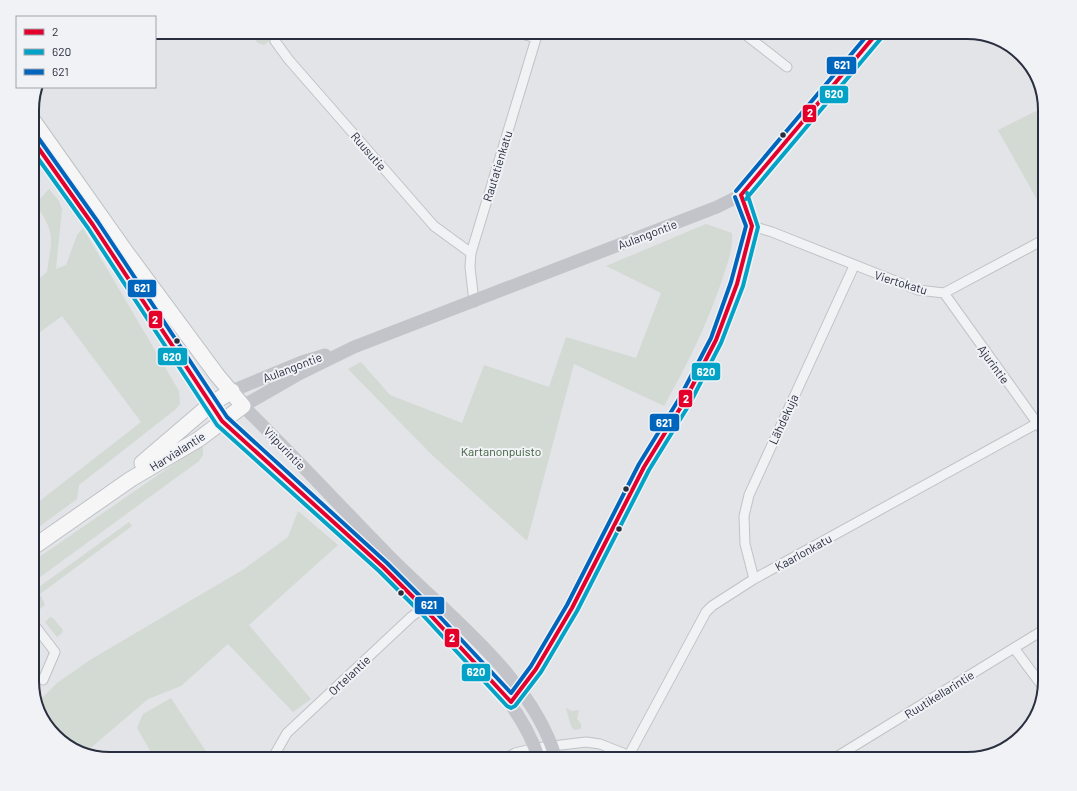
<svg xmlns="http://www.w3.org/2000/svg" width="1077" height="791" font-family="Barlow,sans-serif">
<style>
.green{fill:#d2dad3}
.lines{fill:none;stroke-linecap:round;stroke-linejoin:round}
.minor-casing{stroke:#c0c2c5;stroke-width:11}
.primary-casing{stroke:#bec1c5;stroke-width:17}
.minor{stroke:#f1f2f4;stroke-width:9}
.secondary{stroke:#c3c4c9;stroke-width:13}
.primary{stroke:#f6f6f6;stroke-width:15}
.bus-1-casing{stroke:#f0f2f6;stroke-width:7}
.bus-2-casing{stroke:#f0f2f6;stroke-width:7}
.bus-3-casing{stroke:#f0f2f6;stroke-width:7}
.bus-1{stroke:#e4002b;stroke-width:4}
.bus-2{stroke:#02a3c7;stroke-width:4}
.bus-3{stroke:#0065bd;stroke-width:4}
.bus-dot{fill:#2a2f40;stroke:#f0f2f6;stroke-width:1.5}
.labels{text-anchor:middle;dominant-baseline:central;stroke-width:4;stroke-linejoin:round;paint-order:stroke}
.street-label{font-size:12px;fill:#2a2f40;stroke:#f0f2f6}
.park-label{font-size:12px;fill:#3a5b37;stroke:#f0f2f6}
.rim{fill:none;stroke:#2a2f40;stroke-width:2}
.line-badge{stroke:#f0f2f6;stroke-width:1.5}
.badge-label{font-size:11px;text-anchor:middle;font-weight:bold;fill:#fff}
</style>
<rect width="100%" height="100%" fill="#e2e4e7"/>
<!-- green -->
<path class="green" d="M 248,32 L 270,32 L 269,41 L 264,45 L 258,43 Z
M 1044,107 L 1045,211 L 1044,212 L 998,130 Z
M 49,189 L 59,201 L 62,209 L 56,269 L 66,265 L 77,235 L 83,228 L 179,391 L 180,404 L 176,409 L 79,485 L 77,499 L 32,532 L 32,507 L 141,422 L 62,316 L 32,338 L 32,299 L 40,278 L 47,272 C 52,238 56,233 35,204 Z
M 706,224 L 732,233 C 733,249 728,262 723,277 C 708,323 687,365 664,406 L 574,364 L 527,541 L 431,454 L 348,369 L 361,362 L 390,395 L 462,423 L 484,365 L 549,387 L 566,337 L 636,358 L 661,293 L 606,266 Z
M 203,444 L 203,455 L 199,461 L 32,583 L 32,562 Z
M 298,511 L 338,545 L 249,625 L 311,699 L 293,712 L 228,644 L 181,686 L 148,699 L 87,751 L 63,743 L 40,716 L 37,703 L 57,683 L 90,660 L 244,569 L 288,537 Z
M 129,522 L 132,526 L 40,594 L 45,605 L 40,609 L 35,608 L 32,603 L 32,592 Z
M 50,617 L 53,618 L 63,630 L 62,633 L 57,637 L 45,622 Z
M 171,698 L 211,759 L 155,759 L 137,728 L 143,714 Z
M 566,708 L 572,711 L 579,710 L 577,719 L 581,724 L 581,729 L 574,730 L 571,726 Z"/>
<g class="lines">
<!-- minor casing -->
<g class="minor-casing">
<path id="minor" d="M 277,32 L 275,41 L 289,60 L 434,226 L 471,253
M 515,32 L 536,38
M 742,32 L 787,67
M 752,226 L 772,232 L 918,290 L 944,293 L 1045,239
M 944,293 L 1045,434
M 474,302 L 470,267 L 471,253 L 538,32
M 754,579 L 745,544 L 744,516 L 749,495 L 854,266
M 32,622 L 55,652 L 43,680
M 1014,648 L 1043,687
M 511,702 L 536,669 L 572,608 L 644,467 L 684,402 L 716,340 L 737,284 L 752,226 L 741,195
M 629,755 L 706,612 L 712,606 L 754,579 L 1045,419
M 272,759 L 287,733 L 411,617 L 435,599
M 505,759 L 515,753 L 536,748 L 586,742 L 600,744 L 638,759
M 833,759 L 1045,629"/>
</g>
<!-- primary casing -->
<g class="primary-casing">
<path id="primary" d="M 32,139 L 93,225 L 222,421
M 142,463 L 211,404 L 232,391
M 32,548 L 131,479 L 199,439 L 243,406 L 217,375 L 126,252 L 32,119"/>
</g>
<!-- minor -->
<use href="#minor" class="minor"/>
<!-- secondary -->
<path class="secondary" d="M 232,391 L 302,362 L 325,355
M 222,421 C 299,491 377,558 448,633 C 484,672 522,707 539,759
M 556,759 C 533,678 446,614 389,556 C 340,506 293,455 243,406 L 297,375 L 354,347 L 717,207 L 741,195 L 878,32"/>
<!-- primary -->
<use href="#primary" class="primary"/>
<!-- bus-1 casing -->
<g class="bus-1-casing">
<path id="bus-1" d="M 32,139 L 93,225 L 222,421 L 383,567 L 423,607 L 511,702 L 536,669 L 572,608 L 644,467 L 684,402 L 716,340 L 737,284 L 752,226 L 741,195
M 741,195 L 878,32"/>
</g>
<!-- bus-2 casing -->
<g class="bus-2-casing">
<path id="bus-2" d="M 32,150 L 88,228 L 217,425 L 379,571 L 419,611 L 507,706 L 511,708 L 515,706 L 541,672 L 577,611 L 649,470 L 689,405 L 721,343 L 743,286 L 758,227 L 747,193
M 746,199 L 883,36"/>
</g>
<!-- bus-3 casing -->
<g class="bus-3-casing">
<path id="bus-3" d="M 37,136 L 98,222 L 227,417 L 387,563 L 427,603 L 511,693 L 531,666 L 567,605 L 639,464 L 679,399 L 711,338 L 731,282 L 746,226 L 735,197
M 736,191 L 870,32"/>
</g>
<!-- bus-1 -->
<use href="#bus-1" class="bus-1"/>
<!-- bus-2 -->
<use href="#bus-2" class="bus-2"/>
<!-- bus-3 -->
<use href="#bus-3" class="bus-3"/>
</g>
<!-- markers -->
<g class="bus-dot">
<circle cx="783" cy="135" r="3.5"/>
<circle cx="177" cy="341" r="3.5"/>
<circle cx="626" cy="489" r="3.5"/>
<circle cx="619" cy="529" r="3.5"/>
<circle cx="401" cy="593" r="3.5"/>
</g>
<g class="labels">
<!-- street labels -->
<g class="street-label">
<text transform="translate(369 151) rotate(49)">Ruusutie</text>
<text transform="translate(497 166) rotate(-73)">Rautatienkatu</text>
<text transform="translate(647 234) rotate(-21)">Aulangontie</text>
<text transform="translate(901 282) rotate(17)">Viertokatu</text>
<text transform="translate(994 364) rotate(54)">Ajurintie</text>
<text transform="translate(292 367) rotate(-21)">Aulangontie</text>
<text transform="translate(783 419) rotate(-65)">Lähdekuja</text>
<text transform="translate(285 448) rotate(46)">Viipurintie</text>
<text transform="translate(177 451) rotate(-32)">Harvialantie</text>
<text transform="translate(803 552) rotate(-29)">Kaarlonkatu</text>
<text transform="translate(349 675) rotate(-43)">Ortelantie</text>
<text transform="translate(939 694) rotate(-32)">Ruutikellarintie</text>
</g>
<!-- park labels -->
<g class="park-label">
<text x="501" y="451">Kartanonpuisto</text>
</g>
</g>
<!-- crop -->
<path d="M0 0H1077V791H0ZM110 39H967A71 71 0 0 1 1038 110V681A71 71 0 0 1 967 752H110A71 71 0 0 1 39 681V110A71 71 0 0 1 110 39Z" fill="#f0f2f6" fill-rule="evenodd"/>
<path class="rim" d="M110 39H967A71 71 0 0 1 1038 110V681A71 71 0 0 1 967 752H110A71 71 0 0 1 39 681V110A71 71 0 0 1 110 39Z"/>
<g class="line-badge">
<rect x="826" y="56" width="31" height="19" rx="4" fill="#0065bd"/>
<rect x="819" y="85" width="30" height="19" rx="4" fill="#02a3c7"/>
<rect x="802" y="104" width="15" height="19" rx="4" fill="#e4002b"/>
<rect x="127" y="279" width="30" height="19" rx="4" fill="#0065bd"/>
<rect x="148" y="310" width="15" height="19" rx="4" fill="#e4002b"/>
<rect x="157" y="347" width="31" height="19" rx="4" fill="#02a3c7"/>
<rect x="691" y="362" width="30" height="19" rx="4" fill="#02a3c7"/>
<rect x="678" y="389" width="15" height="19" rx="4" fill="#e4002b"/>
<rect x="649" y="413" width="31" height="19" rx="4" fill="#0065bd"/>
<rect x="414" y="596" width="31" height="19" rx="4" fill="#0065bd"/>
<rect x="444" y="628" width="16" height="20" rx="4" fill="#e4002b"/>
<rect x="461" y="663" width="30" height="19" rx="4" fill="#02a3c7"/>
</g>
<g class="badge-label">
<text x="842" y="69">621</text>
<text x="834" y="98">620</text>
<text x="810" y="117">2</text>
<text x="142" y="292">621</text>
<text x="155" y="324">2</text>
<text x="172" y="361">620</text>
<text x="706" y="376">620</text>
<text x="686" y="403">2</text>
<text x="664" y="427">621</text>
<text x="429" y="609">621</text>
<text x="452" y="642">2</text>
<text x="476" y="676">620</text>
</g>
<!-- legend -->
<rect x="16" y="16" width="140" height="72" fill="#f0f2f6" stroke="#a1a4ad"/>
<rect x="24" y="29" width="20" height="6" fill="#e4002b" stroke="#a1a4ad"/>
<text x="52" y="36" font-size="12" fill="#2a2f40">2</text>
<rect x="24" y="49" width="20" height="6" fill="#02a3c7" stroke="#a1a4ad"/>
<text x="52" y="56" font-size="12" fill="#2a2f40">620</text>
<rect x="24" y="69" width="20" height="6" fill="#0065bd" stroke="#a1a4ad"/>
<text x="52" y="76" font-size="12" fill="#2a2f40">621</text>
</svg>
